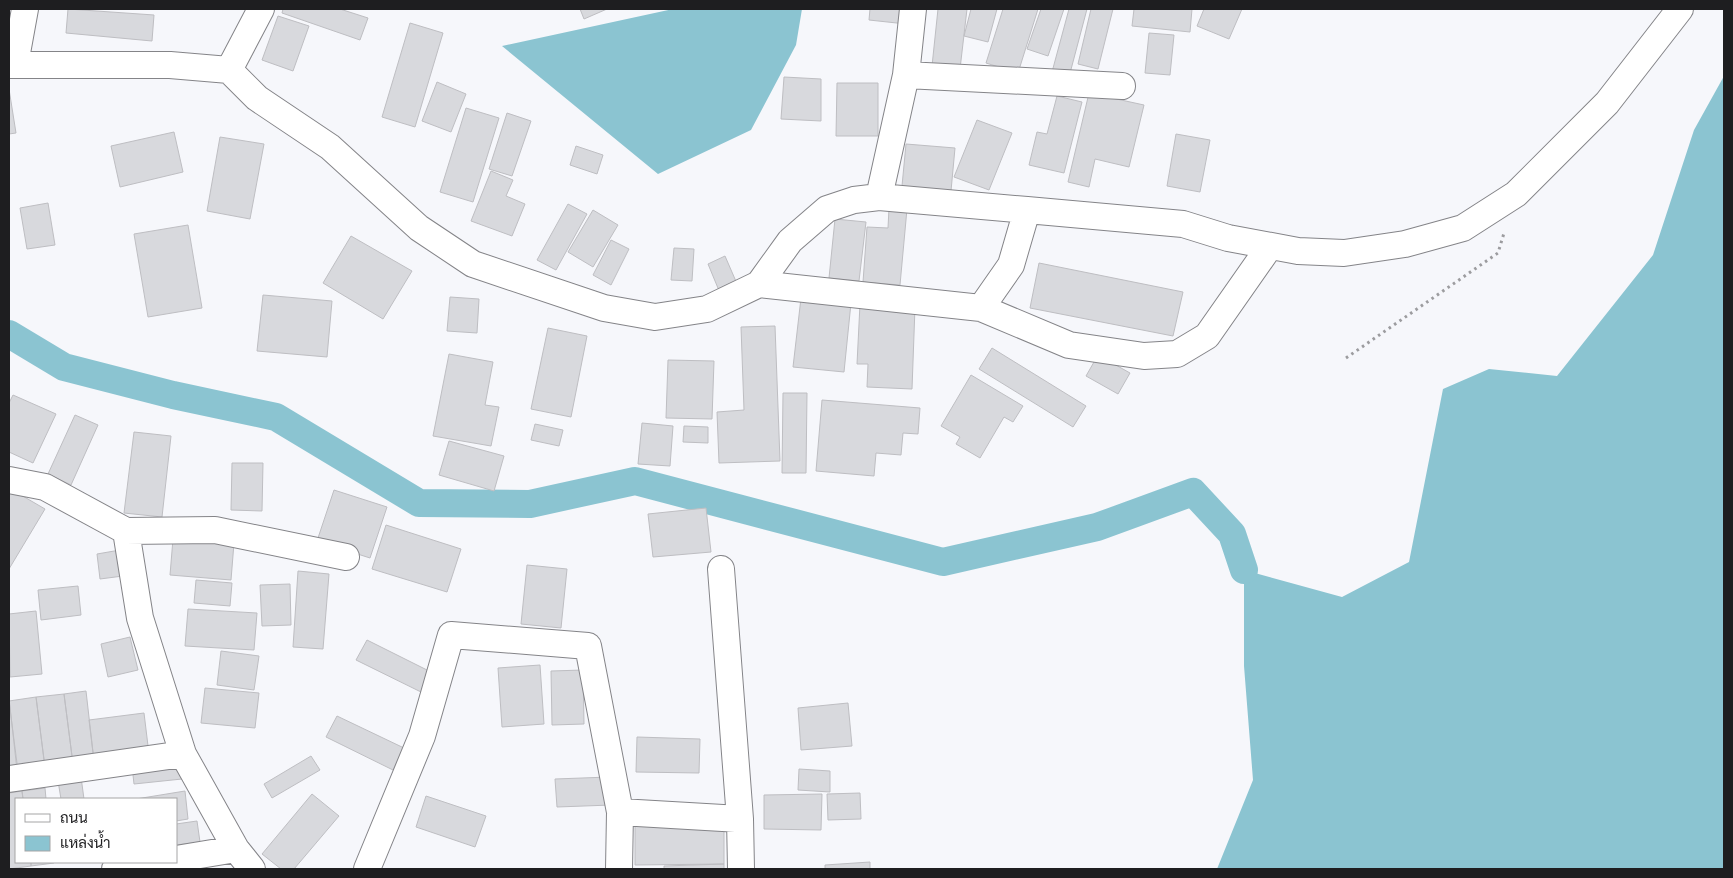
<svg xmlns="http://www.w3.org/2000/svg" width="1733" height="878" font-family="Quicksand,Sarabun,sans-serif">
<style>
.water{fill:#8bc4d1}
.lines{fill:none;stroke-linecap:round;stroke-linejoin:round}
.canal{stroke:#8bc4d1;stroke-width:28}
.building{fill:#d8d9dd;stroke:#bebec2}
.minor-casing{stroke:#848488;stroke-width:28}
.path{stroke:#9c9c9f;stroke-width:3;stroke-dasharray:2.5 4;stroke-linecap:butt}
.minor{stroke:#fff;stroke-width:26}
</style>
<rect width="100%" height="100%" fill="#f6f7fb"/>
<!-- water -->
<path class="water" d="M 673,9 L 802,9 L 796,45 L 751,130 L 658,174 L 502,46 Z
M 1724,76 L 1724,869 L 1217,869 L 1253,780 L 1244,666 L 1244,570 L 1342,597 L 1409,562 L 1443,389 L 1489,369 L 1557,376 L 1653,255 L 1694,130 Z"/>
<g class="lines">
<!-- canal -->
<path class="canal" d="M 9,334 L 64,367 L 173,395 L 276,417 L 419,503 L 530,504 L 635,481 L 943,562 L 1097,527 L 1193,492 L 1232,534 L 1244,570"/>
</g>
<!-- building -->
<path class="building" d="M 68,9 L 154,15 L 152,41 L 66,33 Z
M 283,9 L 340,9 L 368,18 L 360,40 L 282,13 Z
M 580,9 L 607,9 L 584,19 Z
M 870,9 L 907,9 L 906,24 L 869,20 Z
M 938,9 L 967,9 L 960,69 L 932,66 Z
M 971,9 L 997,9 L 988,42 L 964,36 Z
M 1003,9 L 1038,9 L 1018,73 L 986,63 Z
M 1041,9 L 1064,9 L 1048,56 L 1027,49 Z
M 1069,9 L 1087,9 L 1069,77 L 1052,72 Z
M 1091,9 L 1113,9 L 1098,69 L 1078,64 Z
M 1134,9 L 1192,9 L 1190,32 L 1132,26 Z
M 1204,9 L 1242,9 L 1229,39 L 1197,26 Z
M 278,16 L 309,26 L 293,71 L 262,60 Z
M 410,23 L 443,33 L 415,127 L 382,117 Z
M 1149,33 L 1174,35 L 1170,75 L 1145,73 Z
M 784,77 L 821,79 L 821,121 L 781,119 Z
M 437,82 L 466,94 L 451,132 L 422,121 Z
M 837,83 L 878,83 L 878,136 L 836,136 Z
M 9,89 L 16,133 L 9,134 Z
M 1089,93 L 1144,105 L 1129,167 L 1095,159 L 1089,187 L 1068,182 Z
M 1057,96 L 1082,102 L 1064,173 L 1029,165 L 1037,132 L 1047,134 Z
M 466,108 L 499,118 L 473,202 L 440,192 Z
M 507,113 L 531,121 L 512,176 L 489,169 Z
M 977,120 L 1012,133 L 989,190 L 954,177 Z
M 174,132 L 183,172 L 120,187 L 111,146 Z
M 1176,134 L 1210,140 L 1200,192 L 1167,186 Z
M 220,137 L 264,144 L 250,219 L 207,211 Z
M 906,144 L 955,148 L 951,191 L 902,186 Z
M 576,146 L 603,155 L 597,174 L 570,165 Z
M 491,171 L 513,180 L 506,196 L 525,204 L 512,236 L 471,221 Z
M 48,203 L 55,245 L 27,249 L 20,208 Z
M 568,204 L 587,214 L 556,270 L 537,260 Z
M 889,208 L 907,209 L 900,285 L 863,282 L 867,227 L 888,228 Z
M 593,210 L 618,225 L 593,267 L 568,252 Z
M 835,219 L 866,222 L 859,281 L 829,278 Z
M 188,225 L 202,308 L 148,317 L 134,234 Z
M 351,236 L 412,271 L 383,319 L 323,283 Z
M 611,240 L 629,249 L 611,285 L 593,275 Z
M 674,248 L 694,249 L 692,281 L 671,280 Z
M 725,256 L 738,286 L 720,293 L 708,264 Z
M 1039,263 L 1183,292 L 1173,336 L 1030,308 Z
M 263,295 L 332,301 L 327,357 L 257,351 Z
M 450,297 L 479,299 L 477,333 L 447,331 Z
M 801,298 L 851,303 L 844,372 L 793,367 Z
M 860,304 L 915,307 L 912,389 L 867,387 L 868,364 L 857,364 Z
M 775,326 L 780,461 L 719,463 L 717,412 L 744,410 L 741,327 Z
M 548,328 L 587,336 L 571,417 L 531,409 Z
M 992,348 L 1086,406 L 1073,427 L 979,369 Z
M 449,354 L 493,362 L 485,405 L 499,407 L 491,446 L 433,436 Z
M 1098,355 L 1130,373 L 1118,394 L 1086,376 Z
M 668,360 L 714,361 L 712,419 L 666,418 Z
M 971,375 L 1023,406 L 1013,422 L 1004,417 L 980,458 L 956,444 L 960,437 L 941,426 Z
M 783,393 L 807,393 L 806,473 L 782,473 Z
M 13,395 L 56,414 L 33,463 L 9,452 L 9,403 Z
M 822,400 L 920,408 L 918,434 L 903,433 L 901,455 L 876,453 L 874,476 L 816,471 Z
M 75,415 L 98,425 L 71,485 L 48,474 Z
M 642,423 L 673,426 L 670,466 L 638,464 Z
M 535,424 L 563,430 L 559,446 L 531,440 Z
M 684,426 L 708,427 L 708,443 L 683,442 Z
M 134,432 L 171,436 L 162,517 L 124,513 Z
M 449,441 L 504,456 L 494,491 L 439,475 Z
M 232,463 L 263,463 L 262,511 L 231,510 Z
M 9,488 L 45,509 L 9,569 Z
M 334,490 L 387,507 L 370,558 L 317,541 Z
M 706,508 L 711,552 L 653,557 L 648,514 Z
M 386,525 L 461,549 L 447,592 L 372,569 Z
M 173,539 L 234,543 L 231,580 L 170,575 Z
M 120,550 L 123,576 L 100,579 L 97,554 Z
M 527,565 L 567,569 L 561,628 L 521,624 Z
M 298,571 L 329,574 L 323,649 L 293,647 Z
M 196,580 L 232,583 L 230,606 L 194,603 Z
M 290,584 L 291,625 L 262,626 L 260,585 Z
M 78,586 L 81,615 L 41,620 L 38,590 Z
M 188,609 L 257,613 L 254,650 L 185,646 Z
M 36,611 L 42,674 L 10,677 L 9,614 Z
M 130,637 L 138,670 L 108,677 L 101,644 Z
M 367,640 L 431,672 L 421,692 L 356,660 Z
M 221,651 L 259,656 L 254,690 L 217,685 Z
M 540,665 L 544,724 L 502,727 L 498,668 Z
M 583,670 L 584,724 L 552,725 L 551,671 Z
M 205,688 L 259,693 L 255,728 L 201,723 Z
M 86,691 L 94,761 L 73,764 L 64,694 Z
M 64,694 L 73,764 L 45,768 L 36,697 Z
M 36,697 L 45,767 L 18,771 L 9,701 Z
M 9,698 L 17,770 L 9,772 Z
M 848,703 L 852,746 L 801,750 L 798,708 Z
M 144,713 L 149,754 L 94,761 L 89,720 Z
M 337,716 L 404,748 L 393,770 L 326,737 Z
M 637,737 L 700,739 L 699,773 L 636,772 Z
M 311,756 L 320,770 L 272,798 L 264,784 Z
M 181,761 L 182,779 L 134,784 L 132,766 Z
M 799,769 L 830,771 L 830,792 L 798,790 Z
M 81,777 L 84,799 L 61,799 L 58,781 Z
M 609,777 L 611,805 L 557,807 L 555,779 Z
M 45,788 L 46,799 L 23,799 L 22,791 Z
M 22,791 L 23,799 L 16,799 L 16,862 L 31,862 L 31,866 L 9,869 L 9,793 Z
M 185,791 L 188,819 L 176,821 L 176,799 L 136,799 Z
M 860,793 L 861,819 L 828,820 L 827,794 Z
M 312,794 L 339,816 L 294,869 L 281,869 L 262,854 Z
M 822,794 L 821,830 L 764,829 L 764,795 Z
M 426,796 L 486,816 L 475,847 L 416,827 Z
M 197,821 L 200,842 L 176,845 L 176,824 Z
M 635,823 L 724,823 L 724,864 L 635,865 Z
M 31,862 L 54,862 L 54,863 L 31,866 Z
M 870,862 L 870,869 L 825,869 L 825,865 Z
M 724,864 L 724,869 L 664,869 L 664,866 Z"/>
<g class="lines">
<!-- minor casing -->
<g class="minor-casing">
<path id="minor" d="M 15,64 L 25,9
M 9,65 L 170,65 L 229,70 L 257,98 L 330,147 L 419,228 L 473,264 L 604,308 L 655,317 L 707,309 L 759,284 L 981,308 L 1011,265 L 1027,210 L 1183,224 L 1228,238 L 1298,251 L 1344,253 L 1405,244 L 1463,228 L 1516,194 L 1607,103 L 1680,9
M 229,70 L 261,9
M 906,75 L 1122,86
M 879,197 L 906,75 L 913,9
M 759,284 L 790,241 L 827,209 L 854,200 L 879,197 L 1027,210
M 981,308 L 1069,345 L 1144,356 L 1177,354 L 1207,336 L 1270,246
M 9,480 L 45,487 L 126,531 L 140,618 L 183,754 L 236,849 L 252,869
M 126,531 L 215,530 L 346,557
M 721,569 L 740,819 L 741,869
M 9,779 L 183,754
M 620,812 L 740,819
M 176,859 L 236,849
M 115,869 L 158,862
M 367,869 L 422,736 L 451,635 L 588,646 L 620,812 L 619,869"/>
</g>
<!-- path -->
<path class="path" d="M 1346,358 L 1498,253 L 1504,233"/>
<!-- minor -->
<use href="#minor" class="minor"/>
</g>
<!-- border -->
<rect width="1733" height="878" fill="none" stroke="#1e1e20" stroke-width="20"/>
<!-- legend -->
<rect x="15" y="798" width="162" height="65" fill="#ffffff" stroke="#a5a5a6"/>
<rect x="25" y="814" width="25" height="8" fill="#ffffff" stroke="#a5a5a6"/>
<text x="60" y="823" font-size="15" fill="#1e1e20">ถนน</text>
<rect x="25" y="836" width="25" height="15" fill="#8bc4d1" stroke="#a5a5a6"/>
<text x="60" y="848" font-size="15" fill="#1e1e20">แหล่งน้ำ</text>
</svg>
